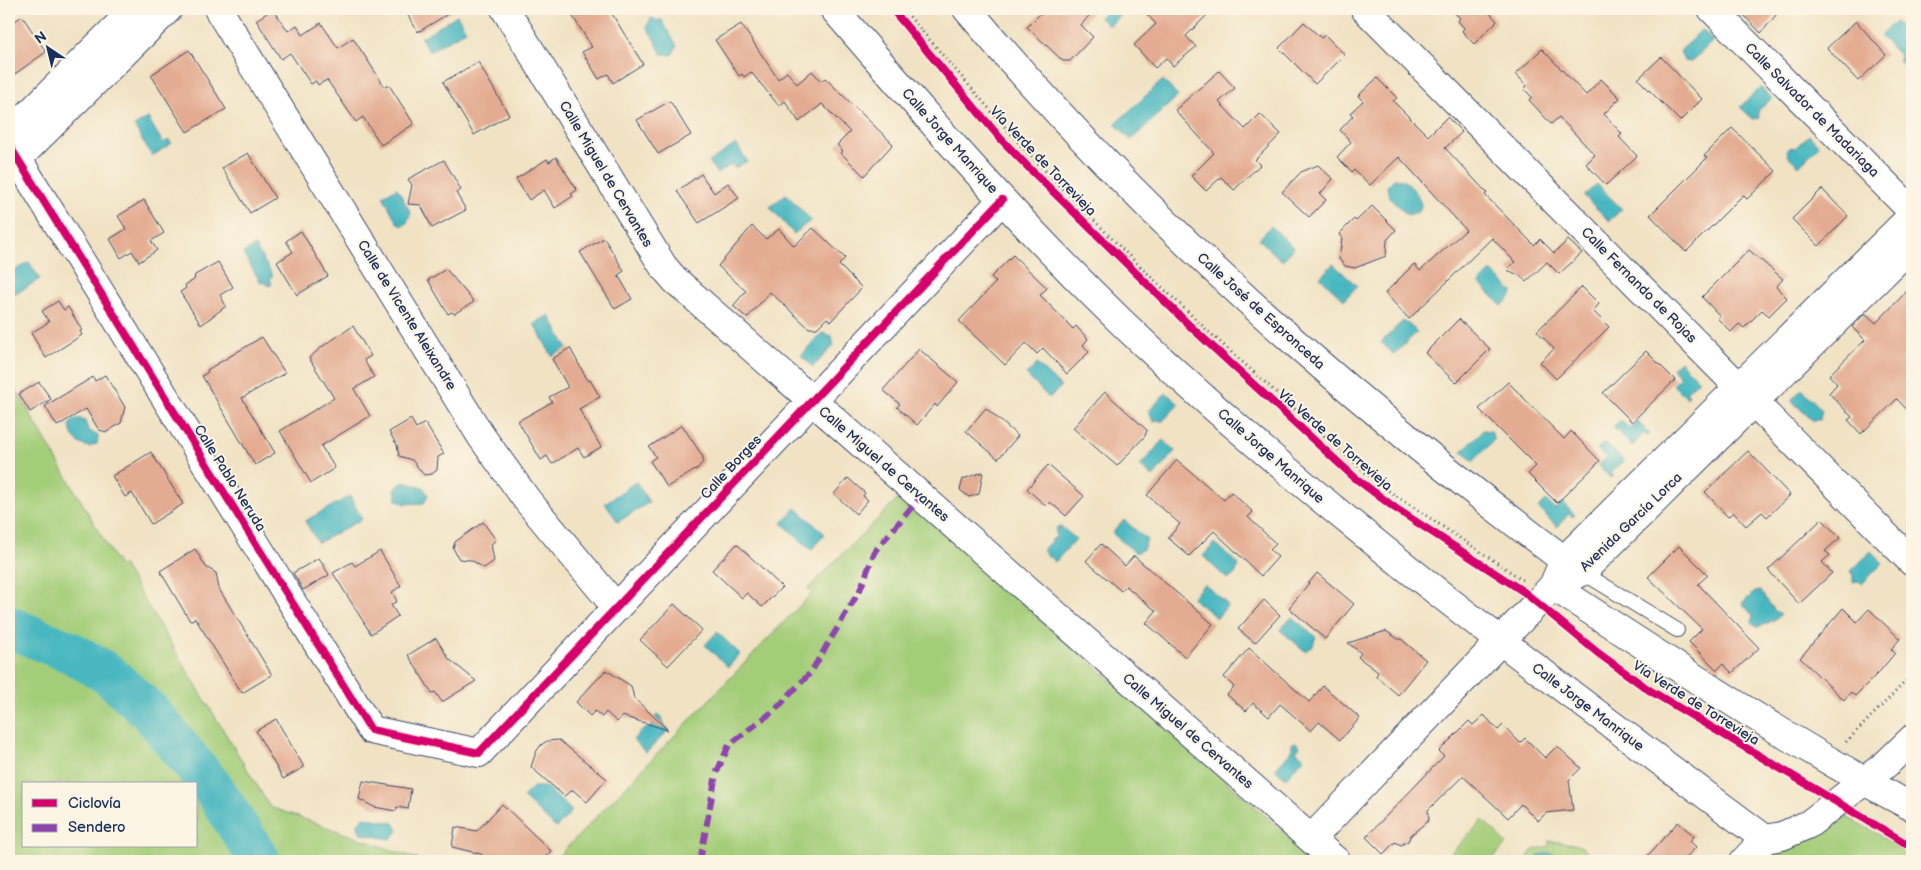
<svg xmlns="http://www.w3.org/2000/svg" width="1921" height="870" font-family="'Balsamiq Sans',sans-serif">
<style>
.green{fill:#a4cd79;stroke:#607e6c;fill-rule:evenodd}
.water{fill:#48b7c0;stroke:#32738f}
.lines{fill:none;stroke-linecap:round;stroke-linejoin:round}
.river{stroke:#48b7c0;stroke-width:42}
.building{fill:#e3ab91}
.lane-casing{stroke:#3b4a6d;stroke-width:16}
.street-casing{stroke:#3b4a6d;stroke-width:30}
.path{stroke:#3b4a6d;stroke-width:3;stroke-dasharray:1 4;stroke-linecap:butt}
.lane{stroke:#fff;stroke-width:14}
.street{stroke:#fff;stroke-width:28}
.quiet{stroke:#8e44ad;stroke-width:6;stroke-dasharray:12 6;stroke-linecap:butt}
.cycleway-casing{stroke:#fcf5e5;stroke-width:11}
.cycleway{stroke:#d6006c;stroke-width:8}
.labels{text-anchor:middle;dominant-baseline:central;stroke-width:4;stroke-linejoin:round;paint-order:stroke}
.street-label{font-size:14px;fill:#1b2f5e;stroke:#fcf5e5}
</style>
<rect width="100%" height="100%" fill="#fcf5e5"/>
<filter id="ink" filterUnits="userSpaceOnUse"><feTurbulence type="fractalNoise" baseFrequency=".02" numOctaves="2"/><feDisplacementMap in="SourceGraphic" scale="10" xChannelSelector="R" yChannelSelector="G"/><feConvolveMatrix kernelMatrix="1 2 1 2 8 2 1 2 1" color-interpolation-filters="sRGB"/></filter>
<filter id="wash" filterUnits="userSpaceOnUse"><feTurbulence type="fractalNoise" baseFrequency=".0096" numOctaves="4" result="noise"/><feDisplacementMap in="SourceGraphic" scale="20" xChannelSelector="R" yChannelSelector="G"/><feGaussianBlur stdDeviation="1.12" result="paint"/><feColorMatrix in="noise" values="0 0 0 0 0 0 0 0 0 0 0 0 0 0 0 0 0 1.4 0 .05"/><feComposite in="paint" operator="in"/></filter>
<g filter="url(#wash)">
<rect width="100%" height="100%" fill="#f0e2c3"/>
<!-- green -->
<path class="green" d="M 9,378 L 119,566 L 123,565 L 270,807 L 423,861 L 9,861 ZM 24,784 L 196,784 L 196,846 L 24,846 Z
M 901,496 L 1317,861 L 554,861 L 812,593 L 808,588 Z
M 1836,811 L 1912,853 L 1912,861 L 1759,861 Z
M 1483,820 L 1507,844 L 1490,861 L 1456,861 L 1449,855 Z
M 1549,841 C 1567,843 1586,842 1594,861 L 1525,861 L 1533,850 L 1549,846 Z"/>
<!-- water -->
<path class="water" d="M 1107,9 L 1126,9 L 1109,26 L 1099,17 Z
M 457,15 L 466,30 L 429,52 L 421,38 Z
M 651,18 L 658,21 L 661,19 L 677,46 L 672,55 L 662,54 L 647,27 Z
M 1895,21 L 1912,38 L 1912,58 L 1904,66 L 1898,60 L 1900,56 L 1880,36 Z
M 1702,29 L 1713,41 L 1691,62 L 1684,61 L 1680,51 Z
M 1163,80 L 1178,96 L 1131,140 L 1115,124 Z
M 1761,87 L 1772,98 L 1758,111 L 1759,118 L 1753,119 L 1740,107 Z
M 148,118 L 163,143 L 169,140 L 172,143 L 152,156 L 134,126 Z
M 1809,135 L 1819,146 L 1799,166 L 1788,156 L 1787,149 L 1791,147 L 1795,148 Z
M 736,144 L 747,161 L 735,168 L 732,164 L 717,174 L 709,162 Z
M 1395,178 C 1407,179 1421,195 1421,207 L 1418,212 L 1407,215 L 1389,197 L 1387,186 Z
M 1597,184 L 1622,209 L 1609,221 L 1584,196 Z
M 397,188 L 411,213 L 406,224 L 402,226 L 398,224 L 383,196 Z
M 786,194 L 811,220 L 794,234 L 770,207 Z
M 1271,226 L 1294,248 L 1282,261 L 1259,239 Z
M 255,246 L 273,276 L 270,278 L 272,284 L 269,286 L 264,282 L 261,283 L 243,253 Z
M 29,262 L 40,279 L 9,298 L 9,274 Z
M 1333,264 L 1357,286 L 1344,300 L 1320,277 Z
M 1491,271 L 1514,293 L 1502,306 L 1479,283 Z
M 549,315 L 567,348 L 552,356 L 534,324 Z
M 1404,320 L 1417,332 L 1394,355 L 1381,342 Z
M 822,333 L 832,336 L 834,345 L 813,367 L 801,356 Z
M 1680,361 L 1699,380 L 1686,392 L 1689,396 L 1686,398 L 1673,385 L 1680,377 L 1672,368 Z
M 1037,364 L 1061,387 L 1049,398 L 1026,375 Z
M 1802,389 L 1822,410 L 1820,420 L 1812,420 L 1791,400 Z
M 1166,393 L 1179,404 L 1162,422 L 1159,420 L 1153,422 L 1149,411 Z
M 74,419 L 80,419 L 85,421 L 88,430 L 98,436 L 97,444 L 89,447 C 76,444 71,437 70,424 Z
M 1620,420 L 1629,428 L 1637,421 L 1650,434 L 1647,436 L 1644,434 L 1632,446 L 1613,427 Z
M 1483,430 L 1491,431 L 1494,440 L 1473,462 L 1462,451 Z
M 1163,440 L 1175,451 L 1153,477 L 1140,466 Z
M 1605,442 L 1624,461 L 1611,473 L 1614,476 L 1611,478 L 1598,466 L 1606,458 L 1597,449 Z
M 403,482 L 423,487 L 428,495 L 424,503 L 406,504 L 397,500 L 395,489 Z
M 636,482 L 649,502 L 618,522 L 605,503 Z
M 350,496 L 362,519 L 318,543 L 305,521 Z
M 1546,500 L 1555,509 L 1562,502 L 1575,515 L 1572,517 L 1569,514 L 1557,527 L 1538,508 Z
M 796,508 L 825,534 L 811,550 L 782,523 Z
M 1124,520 L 1147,540 L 1143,549 L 1136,553 L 1112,533 Z
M 1060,526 L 1076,539 L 1055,562 L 1042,550 L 1056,536 L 1056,528 Z
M 1215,543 L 1239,565 L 1234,576 L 1227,579 L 1203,556 Z
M 1871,551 L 1883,563 L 1862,584 L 1859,581 L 1853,582 L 1853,575 L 1850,572 Z
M 1204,584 L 1228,605 L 1217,618 L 1192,598 Z
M 1760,591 L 1775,611 L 1781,614 L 1774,620 L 1758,627 L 1752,622 L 1753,616 L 1742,603 L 1755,592 Z
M 1292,617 L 1316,637 C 1310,649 1319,642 1305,651 L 1280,630 Z
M 717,632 L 740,654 L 728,667 L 705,645 Z
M 657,714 L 661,717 L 662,722 L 669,730 L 646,753 L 633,740 L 641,731 L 651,727 Z
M 1295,742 L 1300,746 L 1296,751 L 1304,758 L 1286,778 L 1275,769 L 1292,750 L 1292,744 Z
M 533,787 L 546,787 L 572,811 L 556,828 L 523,797 Z
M 364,817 L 394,823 L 398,831 L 391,839 L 361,834 L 357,824 Z
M 1549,853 L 1574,861 L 1533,861 L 1540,855 Z"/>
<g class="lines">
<!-- river -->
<path class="river" d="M 9,627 L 72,653 L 108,674 L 149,711 L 213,788 L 260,861"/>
</g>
<g id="blocks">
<!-- building -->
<path class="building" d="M 273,9 L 288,31 L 297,25 L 303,35 L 321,23 L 338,48 L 353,38 L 385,87 L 389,85 L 414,124 L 381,145 L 363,117 L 356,122 L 327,80 L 318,85 L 316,81 L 311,84 L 290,53 L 281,59 L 256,20 Z
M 404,9 L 456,9 L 418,32 Z
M 568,9 L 609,9 L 643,64 L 613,83 L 608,74 L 599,79 L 582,52 L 592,47 Z
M 1045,9 L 1095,9 L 1081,25 L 1093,37 L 1070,61 L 1063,61 L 1027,27 Z
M 1142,9 L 1213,9 L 1186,36 L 1196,47 L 1173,66 L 1166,58 L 1155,68 L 1134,45 L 1156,24 Z
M 1451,9 L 1486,9 L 1497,21 L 1474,44 L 1462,31 L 1464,28 L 1458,21 L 1460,18 Z
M 1738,9 L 1781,9 L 1761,33 Z
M 22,16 L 46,52 L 9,78 L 9,25 Z
M 1856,21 L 1886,55 L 1858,81 L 1827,48 Z
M 1304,22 L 1321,38 L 1325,35 L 1345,55 L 1315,84 L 1279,48 Z
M 741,24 L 778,79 L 787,72 L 797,84 L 812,71 L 821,81 L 825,78 L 893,144 L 864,176 L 841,153 L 843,151 L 837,145 L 850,132 L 822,104 L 799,122 L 785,101 L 779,106 L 751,72 L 744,77 L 742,74 L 739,76 L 715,40 Z
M 1542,49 L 1586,95 L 1601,79 L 1620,98 L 1604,114 L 1622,134 L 1619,137 L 1637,156 L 1606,185 L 1586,164 L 1595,155 L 1559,117 L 1551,124 L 1529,100 L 1532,97 L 1524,89 L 1527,86 L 1516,74 Z
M 189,50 L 226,109 L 187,132 L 151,75 Z
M 1661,57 L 1702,99 L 1680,121 L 1638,79 Z
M 478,62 L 509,115 L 474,135 L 443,82 Z
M 1219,71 L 1235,88 L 1219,102 L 1245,129 L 1260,114 L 1281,134 L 1255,160 L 1260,165 L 1234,190 L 1221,177 L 1206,191 L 1191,176 L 1214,153 L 1175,110 Z
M 1377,78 L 1397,98 L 1393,101 L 1428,136 L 1447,117 L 1462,132 L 1445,148 L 1487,193 L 1485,195 L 1534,245 L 1540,239 L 1554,253 L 1568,240 L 1582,253 L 1559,274 L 1547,262 L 1526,282 L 1521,276 L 1507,270 L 1515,262 L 1492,238 L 1409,319 L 1385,293 L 1414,264 L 1420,271 L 1466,230 L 1399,157 L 1370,185 L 1354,170 L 1352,172 L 1337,157 L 1351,142 L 1340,130 L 1353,116 L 1350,113 L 1363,101 L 1358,96 Z
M 670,101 L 691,135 L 658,154 L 637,120 Z
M 1732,128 L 1776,171 L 1747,199 L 1743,195 L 1686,252 L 1650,215 L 1707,158 L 1704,156 Z
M 248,153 L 275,198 L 250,213 L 222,168 Z
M 556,157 L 577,190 L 571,194 L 573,196 L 555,208 L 544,190 L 529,200 L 516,179 L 547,159 L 549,162 Z
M 444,160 L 461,190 L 456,193 L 466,210 L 432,228 L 421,205 L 408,204 L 412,185 L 408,179 Z
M 1318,165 L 1333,179 L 1320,194 L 1326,200 L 1309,217 L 1282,192 L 1301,172 Z
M 701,174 L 714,193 L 728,183 L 739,198 L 699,223 L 677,191 Z
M 1822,189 L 1848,216 L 1819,246 L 1792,219 Z
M 144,200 L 164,233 L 151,241 L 157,250 L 139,262 L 132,251 L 121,258 L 110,239 L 126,229 L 118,216 Z
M 1372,206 L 1396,230 L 1387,240 L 1386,256 L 1355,268 L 1345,266 L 1339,259 L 1342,238 L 1339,234 L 1354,219 L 1356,221 Z
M 752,226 L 766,239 L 779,229 L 794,246 L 813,228 L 845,258 L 839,265 L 862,288 L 831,321 L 827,318 L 817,328 L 809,328 L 770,292 L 747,318 L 733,306 L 746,291 L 718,266 Z
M 301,231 L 328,276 L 297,295 L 277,262 L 293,252 L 286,241 Z
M 604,238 L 624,271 L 618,275 L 632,299 L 615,309 L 580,252 Z
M 1749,250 L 1783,279 L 1776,287 L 1787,298 L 1769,316 L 1762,310 L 1744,328 L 1739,324 L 1731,332 L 1717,318 L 1720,316 L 1702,297 Z
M 1013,255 L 1047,288 L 1040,295 L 1073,329 L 1076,326 L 1088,339 L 1083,345 L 1089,352 L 1067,374 L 1043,348 L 1037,354 L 1026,343 L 1005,365 L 959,321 L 996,282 L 991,277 Z
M 218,262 L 233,287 L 220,295 L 226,306 L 201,325 L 180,292 L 186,288 L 185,285 L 194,280 L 195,275 Z
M 446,269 L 474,302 L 454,314 L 452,312 L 448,314 L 428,280 Z
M 1912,286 L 1912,415 L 1897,399 L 1861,434 L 1848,420 L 1852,417 L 1829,393 L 1837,384 L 1829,375 L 1865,340 L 1852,327 L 1865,313 L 1876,323 Z
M 1582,287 L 1599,304 L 1593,311 L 1609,327 L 1556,379 L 1540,362 L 1554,349 L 1537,331 Z
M 58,301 L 64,310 L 68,307 L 82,330 L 80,331 L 82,335 L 46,358 L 31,333 L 49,322 L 42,311 Z
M 1459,319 L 1490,349 L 1456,383 L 1425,353 Z
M 353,326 L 371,356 L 364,360 L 374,377 L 354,389 L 370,416 L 321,446 L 335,468 L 311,483 L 280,431 L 334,398 L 309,358 L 323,346 Z
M 262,337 L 285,373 L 242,398 L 275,453 L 255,465 L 202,376 L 208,372 L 207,370 Z
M 570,348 L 588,381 L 590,380 L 600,397 L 579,409 L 601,447 L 584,457 L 578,448 L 552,464 L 547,456 L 541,460 L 518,421 L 552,402 L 549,397 L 568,387 L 552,359 Z
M 919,349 L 958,382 L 937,407 L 935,404 L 917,425 L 897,407 L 900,404 L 883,390 Z
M 1646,351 L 1675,380 L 1632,422 L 1603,393 Z
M 105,375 L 125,407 L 121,423 L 107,432 L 99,430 L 86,409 L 57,426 L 45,406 L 93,377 L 95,381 Z
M 39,382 L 51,399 L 30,412 L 19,394 Z
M 1508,382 L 1564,439 L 1571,431 L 1600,461 L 1557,503 L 1528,474 L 1536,466 L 1479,409 Z
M 1105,392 L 1147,430 L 1145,436 L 1117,466 L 1073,428 Z
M 986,408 L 1018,436 L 998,459 L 966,431 Z
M 411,419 L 416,428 L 425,423 L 444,454 L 438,457 L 437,470 L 432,474 L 424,475 L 412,460 L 399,456 L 397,445 L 389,432 Z
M 682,425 L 703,457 L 703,462 L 697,469 L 667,487 L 650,461 L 656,457 L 649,447 Z
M 1748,451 L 1790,495 L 1767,517 L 1762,512 L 1746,526 L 1733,512 L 1728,517 L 1705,492 Z
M 151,452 L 183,504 L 151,524 L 132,493 L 125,497 L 112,476 Z
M 1177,460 L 1224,500 L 1231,492 L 1253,512 L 1248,517 L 1276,544 L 1270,550 L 1278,557 L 1261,576 L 1214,531 L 1189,556 L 1168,538 L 1180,524 L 1147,495 Z
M 1048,465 L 1084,496 L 1066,516 L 1050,502 L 1046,506 L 1027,489 Z
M 983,472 L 979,494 L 969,497 L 960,490 L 963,479 Z
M 848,478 L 865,493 L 863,496 L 868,500 L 856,514 L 834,494 Z
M 1822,519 L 1840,538 L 1825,551 L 1830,555 L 1822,562 L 1832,573 L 1799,604 L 1768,570 Z
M 483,522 L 496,540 L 491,544 L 494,561 L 484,568 L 471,560 L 459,559 L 453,548 L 455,542 Z
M 737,544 L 782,587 L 762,607 L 747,593 L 742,598 L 712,570 Z
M 1101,544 L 1125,566 L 1134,556 L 1213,624 L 1185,657 L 1146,623 L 1156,611 L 1126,586 L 1121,591 L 1086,561 Z
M 1679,546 L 1708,575 L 1698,584 L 1759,648 L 1732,673 L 1723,664 L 1717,670 L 1689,642 L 1702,629 L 1648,577 Z
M 195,549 L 206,567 L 216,573 L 219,589 L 272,675 L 242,693 L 195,618 L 190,621 L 160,571 Z
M 380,551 L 401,586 L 392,592 L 397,601 L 391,605 L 398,616 L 371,634 L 333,573 L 352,562 L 355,566 Z
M 319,558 L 329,575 L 303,590 L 293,573 Z
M 1317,573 L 1354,604 L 1325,639 L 1289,608 Z
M 1264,600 L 1280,615 L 1255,643 L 1238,629 Z
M 674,604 L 702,630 L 668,666 L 640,640 Z
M 1843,608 L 1857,622 L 1869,609 L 1900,639 L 1891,649 L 1895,653 L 1881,670 L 1855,696 L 1851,692 L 1844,700 L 1800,658 Z
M 1386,631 L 1398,639 L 1401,639 L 1426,660 L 1398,695 L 1376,676 L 1378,672 L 1358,657 L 1361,653 L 1348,643 Z
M 436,638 L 449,659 L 476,681 L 442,702 L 435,692 L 432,693 L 408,655 Z
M 1249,648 L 1309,702 L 1323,686 L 1360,718 L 1340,740 L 1319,722 L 1311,731 L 1280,704 L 1269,717 L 1253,703 L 1246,711 L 1227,695 L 1234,687 L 1224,677 Z
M 606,670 L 631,686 L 634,698 L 668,730 L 622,716 L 617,722 L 606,712 L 602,717 L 595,711 L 590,716 L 576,702 Z
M 1484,715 L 1498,730 L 1503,725 L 1520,743 L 1525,738 L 1545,758 L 1557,746 L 1581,768 L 1569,780 L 1573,810 L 1546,813 L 1538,821 L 1521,804 L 1508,818 L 1463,776 L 1428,810 L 1429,820 L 1411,835 L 1408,841 L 1401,845 L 1395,842 L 1383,854 L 1366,837 L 1444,756 L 1439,751 L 1469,721 L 1473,725 Z
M 276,719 L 304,767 L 283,779 L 256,731 Z
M 559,740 L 607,779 L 587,802 L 573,790 L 564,796 L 531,767 L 536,752 L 541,745 L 547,741 Z
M 363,781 L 411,789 L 408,809 L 397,807 L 396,811 L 374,807 L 359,799 Z
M 502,804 L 551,851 L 541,861 L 489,861 L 481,854 L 452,847 L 455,827 L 477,831 Z
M 1678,822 L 1694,836 L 1690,841 L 1696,847 L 1683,861 L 1643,861 Z"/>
</g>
</g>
<g filter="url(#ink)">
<use href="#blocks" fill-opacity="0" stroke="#3b4a6d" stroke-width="1"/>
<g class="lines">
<!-- lane casing -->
<g class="lane-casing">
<path id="lane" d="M 1577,569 L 1677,630"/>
</g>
<!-- street casing -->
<g class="street-casing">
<path id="street" d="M 218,9 L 481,436 L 527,500 L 616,607
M 505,9 L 663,266 L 675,280 L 1311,839
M 834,9 C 943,136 1054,263 1178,375 C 1363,543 1565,690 1765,839
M 967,9 C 1143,219 1345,396 1564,560 L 1553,586 C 1671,663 1788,741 1912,807
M 1365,9 L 1912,562
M 1712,9 L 1912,211
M 9,134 L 135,9
M 9,145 L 371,730 L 479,753 L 1002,200
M 17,159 L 168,9
M 1564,560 L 1912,216
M 1336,861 L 1311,839 L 1553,586 L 1582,572 L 1912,245
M 1744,861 L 1765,839 L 1782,836 L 1809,824 L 1886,764 L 1912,739"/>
</g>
<!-- path -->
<path class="path" d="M 903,9 L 1024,149 L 1125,252 L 1209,332 L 1377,483 L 1523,580
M 1846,742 L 1912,675"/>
<!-- lane -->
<use href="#lane" class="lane"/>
<!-- street -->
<use href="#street" class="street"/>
<!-- quiet -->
<path class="quiet" d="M 700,861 L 716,774 L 729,745 L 776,709 L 811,672 L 860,590 L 875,551 L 921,496"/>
<!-- cycleway casing -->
<g class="cycleway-casing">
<path id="cycleway" d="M 892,9 L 1000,138 L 1027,166 L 1190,326 L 1354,477 L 1395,508 L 1524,592 L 1598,653 L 1649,690 L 1912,847
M 9,145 L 371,730 L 479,753 L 1002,200"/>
</g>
<!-- cycleway -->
<use href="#cycleway" class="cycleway"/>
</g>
</g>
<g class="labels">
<!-- street labels -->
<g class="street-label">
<text transform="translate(1812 110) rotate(45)">Calle Salvador de Madariaga</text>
<text transform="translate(950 141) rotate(48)">Calle Jorge Manrique</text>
<text transform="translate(1043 161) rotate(46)">Vía Verde de Torrevieja</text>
<text transform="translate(606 174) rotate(59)">Calle Miguel de Cervantes</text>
<text transform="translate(1639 285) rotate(45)">Calle Fernando de Rojas</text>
<text transform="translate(1261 311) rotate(42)">Calle José de Espronceda</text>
<text transform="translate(407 315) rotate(58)">Calle de Vicente Aleixandre</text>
<text transform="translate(1335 440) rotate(41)">Vía Verde de Torrevieja</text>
<text transform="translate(1271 456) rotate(41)">Calle Jorge Manrique</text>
<text transform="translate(884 464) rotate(41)">Calle Miguel de Cervantes</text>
<text transform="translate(731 467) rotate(-47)">Calle Borges</text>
<text transform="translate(230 478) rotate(58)">Calle Pablo Neruda</text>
<text transform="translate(1631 522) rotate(-44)">Avenida García Lorca</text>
<text transform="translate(1696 703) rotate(32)">Vía Verde de Torrevieja</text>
<text transform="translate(1588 707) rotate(37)">Calle Jorge Manrique</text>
<text transform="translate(1188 731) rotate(41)">Calle Miguel de Cervantes</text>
</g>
</g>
<!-- margin -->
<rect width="1921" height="870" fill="none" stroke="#fcf5e5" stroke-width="30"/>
<!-- legend -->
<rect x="22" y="782" width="175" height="65" fill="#fcf5e5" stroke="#a2a6af"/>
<rect x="32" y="799" width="25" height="8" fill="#d6006c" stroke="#a2a6af"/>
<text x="68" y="808" font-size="15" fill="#1b2f5e">Ciclovía</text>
<rect x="32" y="824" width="25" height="8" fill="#8e44ad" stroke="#a2a6af"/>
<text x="68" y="832" font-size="15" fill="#1b2f5e">Sendero</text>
<!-- north arrow -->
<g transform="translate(48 48) rotate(325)" stroke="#fcf5e5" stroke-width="4" paint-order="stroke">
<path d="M0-4L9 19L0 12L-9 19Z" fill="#1b2f5e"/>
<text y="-8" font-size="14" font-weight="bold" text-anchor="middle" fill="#1b2f5e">N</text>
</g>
</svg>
